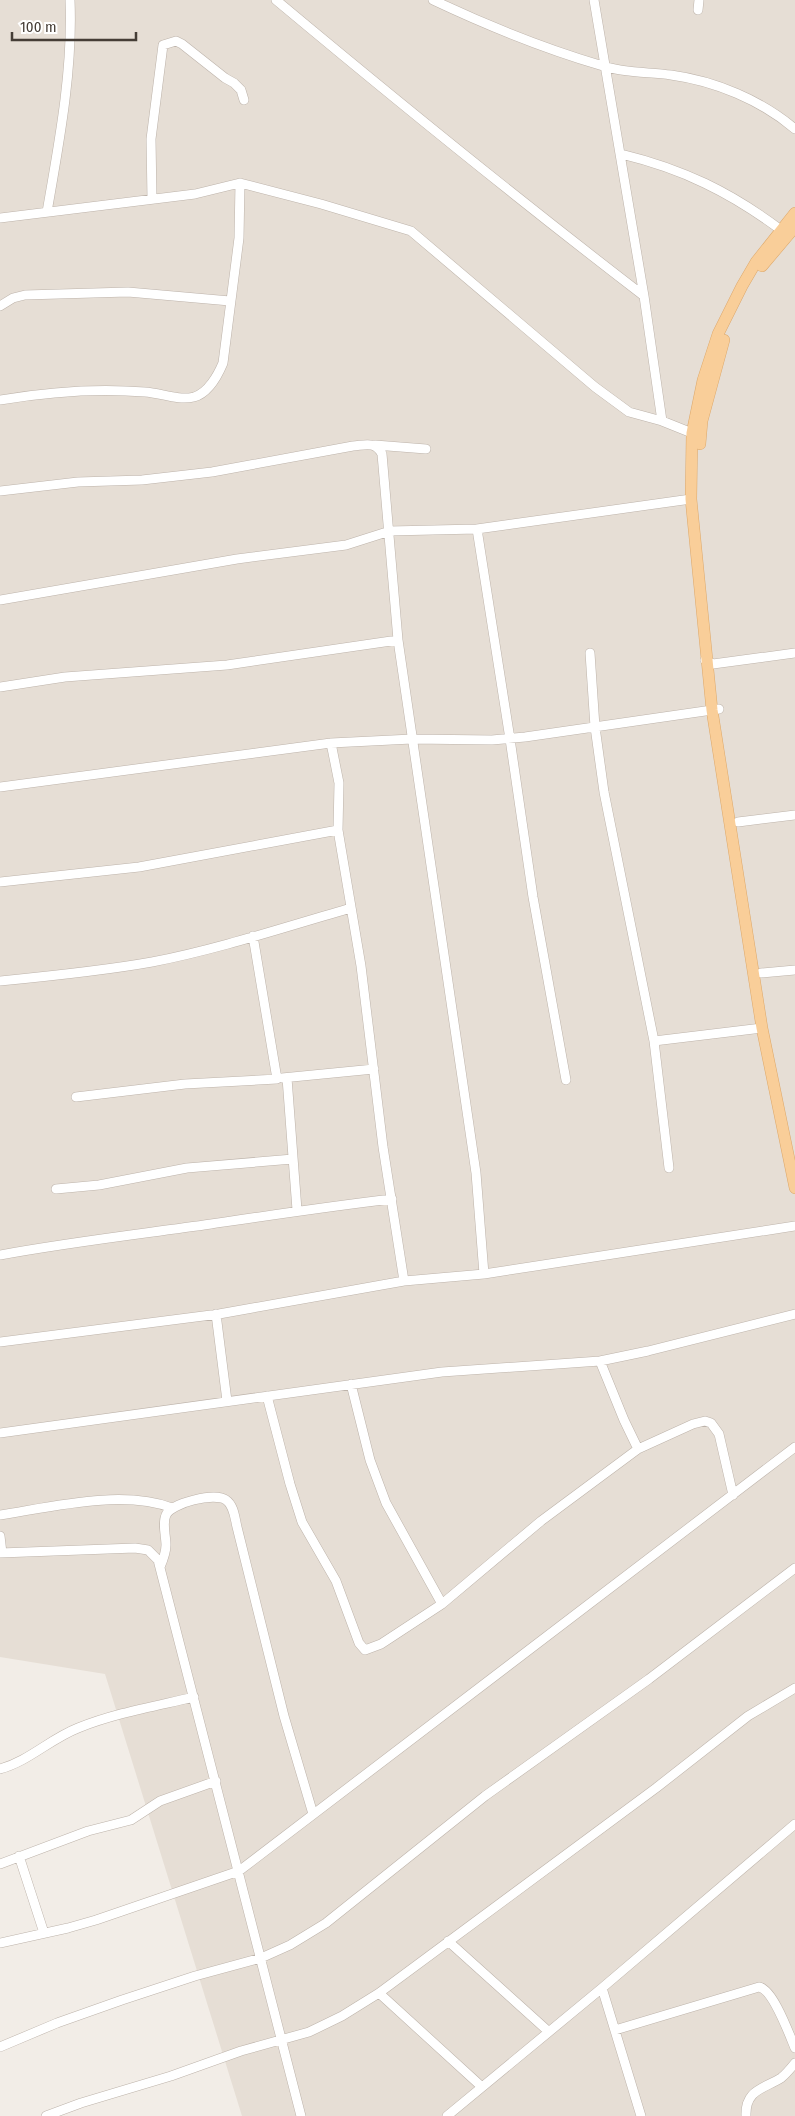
<svg xmlns="http://www.w3.org/2000/svg" width="795" height="2116" font-family="'Fira Sans Condensed',sans-serif">
<style>
.residential{fill:#e6ded5}
.lines{fill:none;stroke-linecap:round;stroke-linejoin:round}
.minor-casing{stroke:#bdb3aa;stroke-width:10}
.major-casing{stroke:#dda86a;stroke-width:12}
.minor{stroke:#fff;stroke-width:9}
.major{stroke:#f9ce99;stroke-width:11}
</style>
<rect width="100%" height="100%" fill="#f2ede7"/>
<!-- residential -->
<path class="residential" d="M 0,0 L 795,0 L 795,2116 L 242,2116 L 105,1674 L 0,1657 Z"/>
<g class="lines">
<!-- minor casing -->
<g class="minor-casing">
<path id="minor" d="M 276,0 C 397,101 519,200 644,296
M 433,0 C 488,26 545,49 603,66 C 624,73 649,72 671,75 C 715,81 761,100 795,129
M 594,0 L 644,296 L 662,421
M 698,10 L 699,0
M 621,154 C 683,169 730,192 781,230
M 152,199 L 151,139 L 163,45 L 176,41 L 182,44 L 225,78 L 234,83 L 241,90 L 244,100
M 47,212 C 59,143 73,70 70,0
M 0,218 L 195,194 L 240,183 L 321,204 L 411,231 L 595,387 L 629,412 L 662,421 L 692,433
M 0,306 L 13,298 L 25,295 L 128,292 L 230,301
M 0,400 C 47,392 97,388 145,392 C 161,393 178,401 194,397 C 208,393 218,375 223,363 L 239,238 L 240,183
M 375,445 L 426,449
M 0,491 L 78,482 L 142,480 L 212,472 L 353,446 C 366,445 375,441 382,454 L 398,640 L 476,1173 L 484,1274
M 477,529 L 510,739 L 533,897 L 566,1080
M 0,600 L 237,559 L 346,545 L 390,531 L 477,529 L 691,499
M 590,653 L 595,727 L 604,792 L 654,1041 L 669,1168
M 705,660 L 713,664 L 795,653
M 0,687 L 65,677 L 227,665 L 398,640
M 331,743 L 339,783 L 338,830 L 361,966 L 383,1147 L 404,1281
M 0,787 L 331,743 L 412,739 L 492,740 L 525,737 L 719,709
M 738,822 L 795,815
M 0,882 L 139,867 L 338,830
M 761,973 L 795,970
M 0,981 C 51,976 102,971 152,962 C 219,949 285,927 351,908
M 654,1041 L 762,1028
M 282,1078 L 374,1069
M 287,1078 L 297,1210
M 76,1097 L 185,1084 L 277,1079 L 253,936
M 56,1189 L 99,1185 L 187,1168 L 293,1159
M 0,1255 C 70,1242 141,1234 211,1224 C 272,1215 332,1206 392,1199
M 216,1314 L 227,1401
M 0,1342 L 219,1314 L 404,1281 L 484,1274 L 795,1226
M 600,1361 L 624,1420 L 638,1449
M 351,1384 L 370,1460 L 386,1503 L 442,1604
M 267,1396 L 290,1484 L 302,1522 L 336,1581 L 359,1643 L 365,1650 L 381,1644 L 442,1604 L 541,1521 L 638,1449 L 693,1424 L 705,1421 L 711,1423 L 719,1434 L 733,1495
M 0,1433 L 442,1372 L 600,1361 L 648,1351 L 795,1314
M 0,1515 C 51,1507 123,1489 172,1508
M 0,1536 L 2,1553
M 0,1553 L 135,1548 L 148,1550 L 158,1560 L 301,2116
M 160,1567 C 163,1560 166,1553 166,1545 C 166,1536 162,1523 166,1515 C 171,1503 215,1492 226,1500 C 234,1505 235,1519 237,1527 L 284,1716 L 313,1814
M 0,1769 C 29,1761 50,1739 78,1728 C 115,1713 156,1706 194,1697
M 19,1856 L 44,1933
M 0,1864 L 88,1831 L 131,1820 L 160,1801 L 216,1781
M 448,1941 L 548,2031
M 0,1943 L 68,1928 L 96,1920 L 239,1871 L 795,1447
M 602,1988 L 641,2116
M 379,1993 L 482,2087
M 615,2030 L 759,1987 C 773,1989 789,2034 795,2048
M 0,2047 L 57,2023 L 122,2000 L 195,1976 L 261,1958 L 290,1945 L 326,1923 L 485,1796 L 649,1679 L 795,1568
M 46,2116 L 81,2103 L 171,2076 L 241,2051 L 309,2032 L 342,2016 L 379,1993 L 656,1788 L 748,1716 L 795,1688
M 447,2116 L 602,1988 L 795,1824
M 746,2116 C 745,2090 763,2089 781,2078 C 786,2074 791,2068 795,2063"/>
</g>
<!-- major casing -->
<g class="major-casing">
<path id="major" d="M 795,213 L 756,262 L 742,286 L 718,334 L 703,380 L 692,433 L 691,499 L 712,710 L 762,1028 L 795,1188
M 762,266 L 795,227
M 700,444 L 702,421 L 724,340"/>
</g>
<!-- minor -->
<use href="#minor" class="minor"/>
<!-- major -->
<use href="#major" class="major"/>
</g>
<!-- scale -->
<path d="M12 32v8h124v-8" fill="none" stroke="#453d36" stroke-width="2.5"/>
<text x="20" y="32" font-size="15" fill="#453d36" stroke="#ffffff" stroke-width="4" paint-order="stroke">100 m</text>
</svg>
